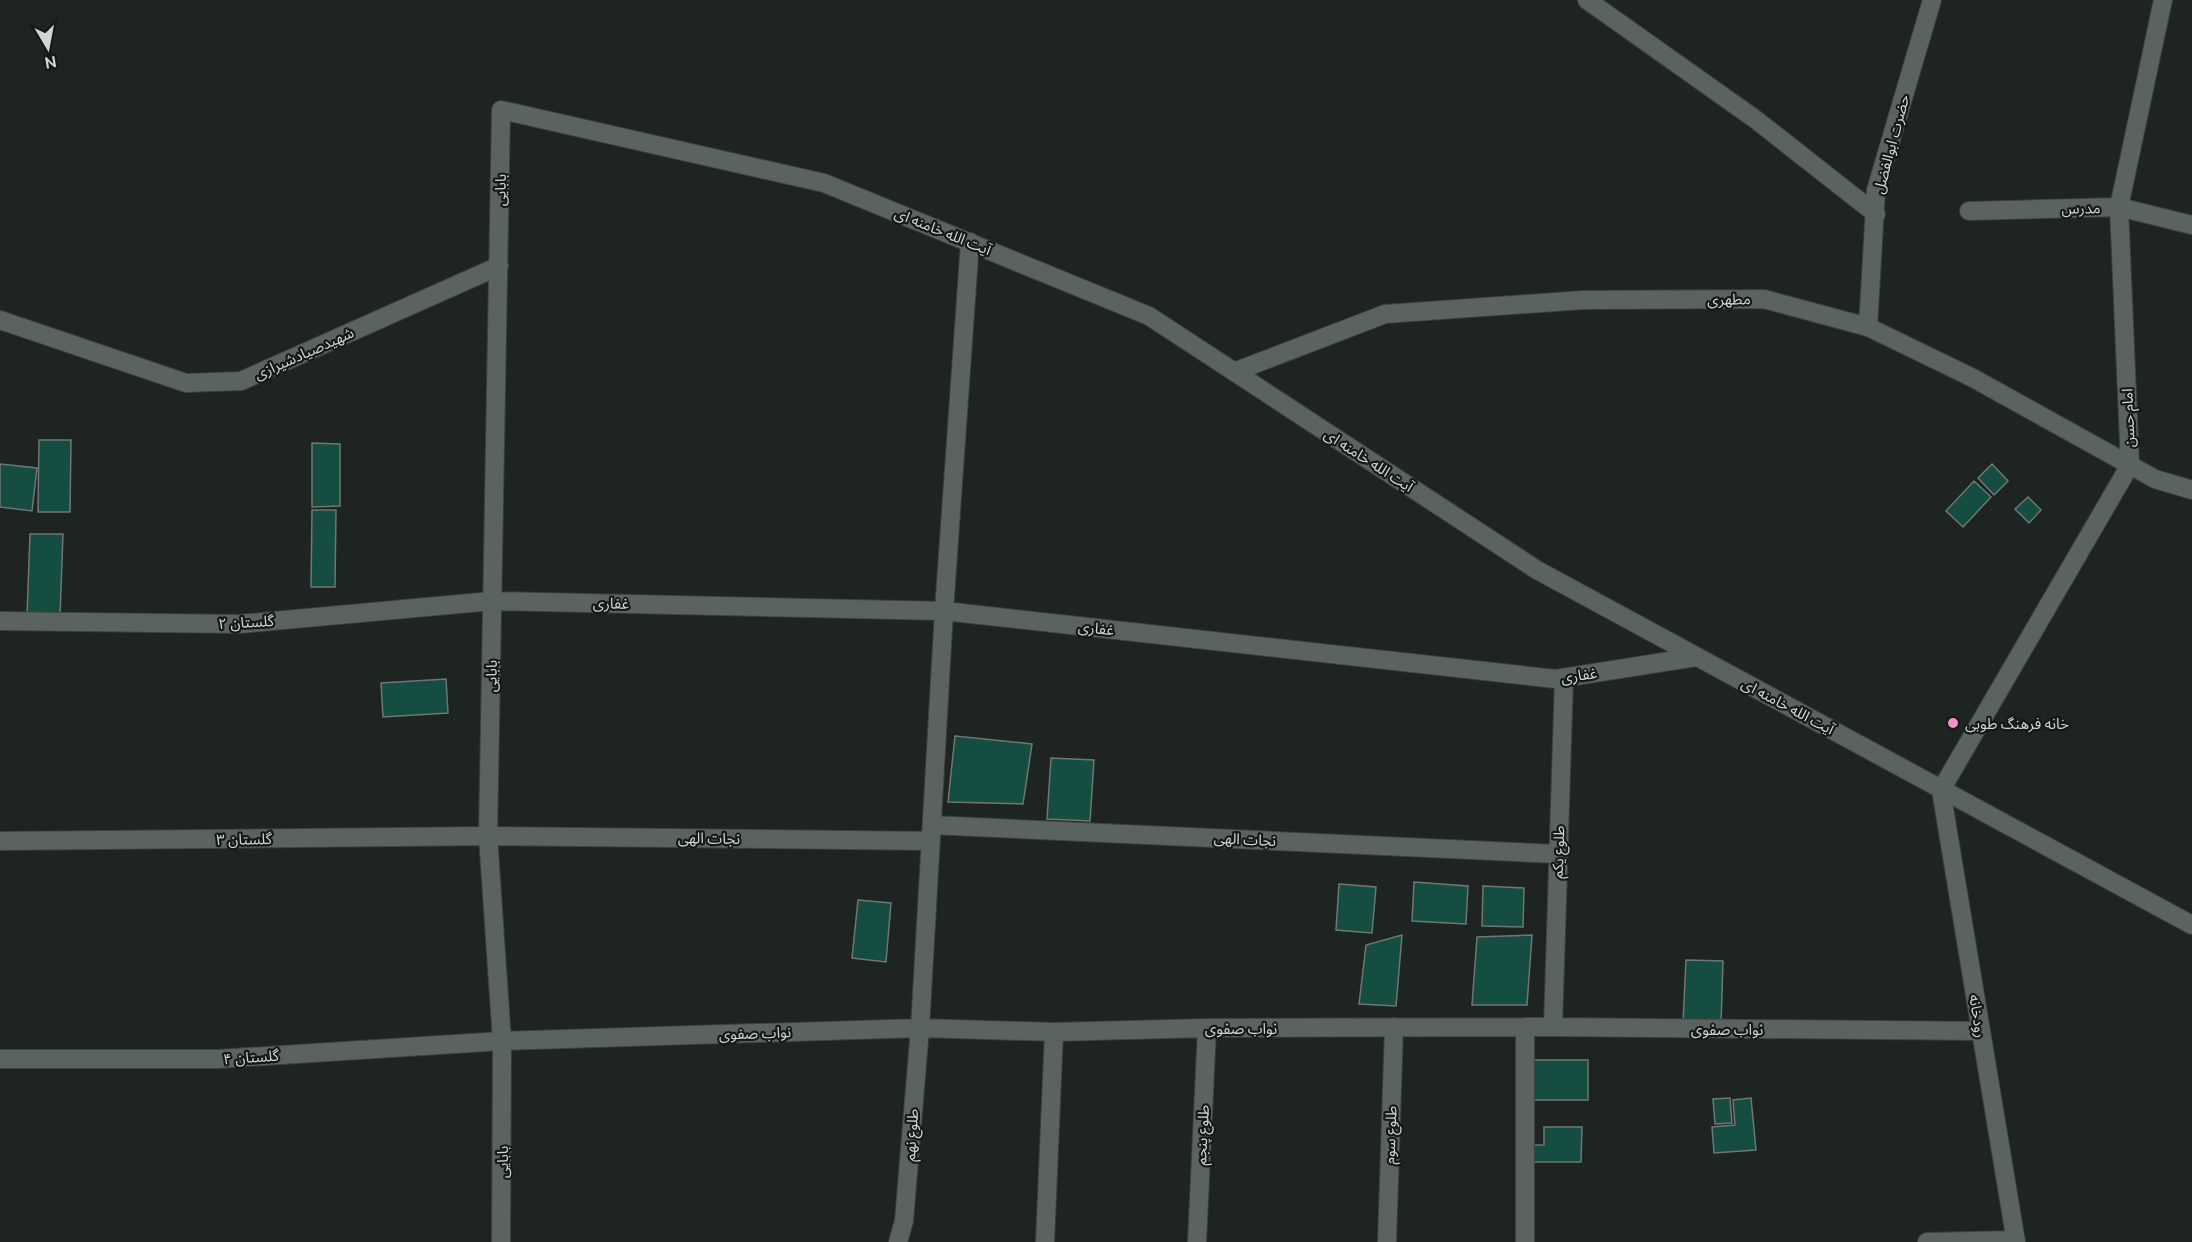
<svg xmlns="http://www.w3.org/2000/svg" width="2192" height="1242" font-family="Ubuntu,'Noto Sans Arabic',sans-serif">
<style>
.building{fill:#154d42;stroke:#6f7774;stroke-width:1.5}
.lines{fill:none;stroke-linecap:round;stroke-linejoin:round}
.minor-casing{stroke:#3c413f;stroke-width:20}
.minor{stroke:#5b6360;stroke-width:18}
.poi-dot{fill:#f890cb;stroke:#141a18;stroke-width:2}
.labels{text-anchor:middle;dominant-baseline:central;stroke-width:4.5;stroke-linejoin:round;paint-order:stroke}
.street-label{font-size:15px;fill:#d1d6d4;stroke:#141a18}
.poi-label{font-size:15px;fill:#d1d6d4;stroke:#141a18;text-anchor:start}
</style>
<rect width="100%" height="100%" fill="#1d2422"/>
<!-- building -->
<path class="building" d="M 39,440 L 71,440 L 70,512 L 38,512 Z
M 312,443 L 340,444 L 340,506 L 312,507 Z
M 0,464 L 37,468 L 32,511 L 0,507 Z
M 1992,464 L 2008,481 L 1994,495 L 1978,478 Z
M 1974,481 L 1991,497 L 1963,527 L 1946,511 Z
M 2028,497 L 2041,510 L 2029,523 L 2015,509 Z
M 312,510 L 336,510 L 335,587 L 311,587 Z
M 30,534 L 63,534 L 60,616 L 27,615 Z
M 446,679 L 448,713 L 383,717 L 381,683 Z
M 955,736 L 1032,744 L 1023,804 L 948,802 Z
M 1051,758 L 1094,760 L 1090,821 L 1047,819 Z
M 1414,882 L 1468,886 L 1466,924 L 1412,921 Z
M 1339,884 L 1376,887 L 1372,933 L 1336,930 Z
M 1483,886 L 1524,888 L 1523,927 L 1482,926 Z
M 858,900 L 891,903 L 886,962 L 852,958 Z
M 1402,935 L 1396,1006 L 1359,1004 L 1366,945 Z
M 1532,935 L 1527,1005 L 1472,1005 L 1477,937 Z
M 1686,960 L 1723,961 L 1721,1024 L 1683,1023 Z
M 1532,1060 L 1588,1060 L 1588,1100 L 1532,1100 Z
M 1730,1098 L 1732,1123 L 1715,1124 L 1713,1099 Z
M 1751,1098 L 1756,1150 L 1714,1153 L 1712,1127 L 1735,1125 L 1733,1100 Z
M 1544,1127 L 1582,1127 L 1581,1162 L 1532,1162 L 1532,1145 L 1544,1145 Z"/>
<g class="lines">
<!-- minor casing -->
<g class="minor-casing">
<path id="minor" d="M 1587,0 L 1755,119 L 1876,214
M 1969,211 L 2119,207 L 2192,225
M 0,320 L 186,383 L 241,381 L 499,266
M 1868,327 L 1876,190 L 1932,0
M 1234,372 L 1385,314 L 1583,300 L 1764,299 L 1868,327 L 1973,378 L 2155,479 L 2192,490
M 0,621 L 240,624 L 492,601 L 944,611 L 1556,679 L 1696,657
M 932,825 L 1558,854
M 0,841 L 488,836 L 931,841
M 1553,1027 L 1564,678
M 0,1059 L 217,1059 L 502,1041 L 920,1028 L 1054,1032 L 1207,1028 L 1553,1027 L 1980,1031
M 501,1242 L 502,1041 L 488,836 L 501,110 L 824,183 L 1149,316 L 1537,570 L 2192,925
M 898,1242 L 904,1221 L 920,1028 L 944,611 L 970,242
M 1045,1242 L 1054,1032
M 1197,1242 L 1207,1028
M 1387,1242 L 1394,1027
M 1525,1242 L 1525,1027
M 1927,1242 L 2016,1240
M 2016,1242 L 1941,790 L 2130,465 L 2119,207 L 2163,0"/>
</g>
<!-- minor -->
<use href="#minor" class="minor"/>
</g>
<!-- markers -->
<circle class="poi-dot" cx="1953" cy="723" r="6"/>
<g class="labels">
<!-- street labels -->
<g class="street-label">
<text transform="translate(1891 144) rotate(-75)">حضرت ابوالفضل</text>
<text transform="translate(500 190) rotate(-89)">بابایی</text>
<text transform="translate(2081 208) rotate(-1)">مدرس</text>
<text transform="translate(943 231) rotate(22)">آیت الله خامنه ای</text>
<text transform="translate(1729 299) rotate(-1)">مطهری</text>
<text transform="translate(304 353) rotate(-24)">شهیدصیادشیرازی</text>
<text transform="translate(2128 418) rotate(-92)">امام حسن</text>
<text transform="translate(1369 460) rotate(33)">آیت الله خامنه ای</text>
<text transform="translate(611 603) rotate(1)">غفاری</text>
<text transform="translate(246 622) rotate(-3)">گلستان ۲</text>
<text transform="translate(1096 628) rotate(6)">غفاری</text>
<text transform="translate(1579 675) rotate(-8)">غفاری</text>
<text transform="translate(491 676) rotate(-89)">بابایی</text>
<text transform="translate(1788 706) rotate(28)">آیت الله خامنه ای</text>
<text transform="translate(709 838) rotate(1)">نجات الهی</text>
<text transform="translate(244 839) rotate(-1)">گلستان ۳</text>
<text transform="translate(1245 839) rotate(3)">نجات الهی</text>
<text transform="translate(1558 852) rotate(-88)">طلوع یکم</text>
<text transform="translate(1978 1016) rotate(81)">رودخانه</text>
<text x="1241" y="1028">نواب صفوی</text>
<text x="1727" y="1029">نواب صفوی</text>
<text transform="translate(755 1033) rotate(-2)">نواب صفوی</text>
<text transform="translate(251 1057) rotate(-4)">گلستان ۴</text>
<text transform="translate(911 1135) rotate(-86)">طلوع نهم</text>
<text transform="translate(1202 1135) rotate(-87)">طلوع پنجم</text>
<text transform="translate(1390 1135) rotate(-88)">طلوع سوم</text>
<text transform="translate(502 1162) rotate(-90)">بابایی</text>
</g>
<!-- poi labels -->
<g class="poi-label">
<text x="1965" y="723">خانه فرهنگ طوبی</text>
</g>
</g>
<!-- north arrow -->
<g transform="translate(48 48) rotate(170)" stroke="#141a18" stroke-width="4.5" paint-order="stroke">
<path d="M0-4.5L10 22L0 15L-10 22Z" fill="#d1d6d4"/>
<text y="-9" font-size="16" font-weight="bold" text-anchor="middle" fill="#d1d6d4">N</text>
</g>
</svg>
